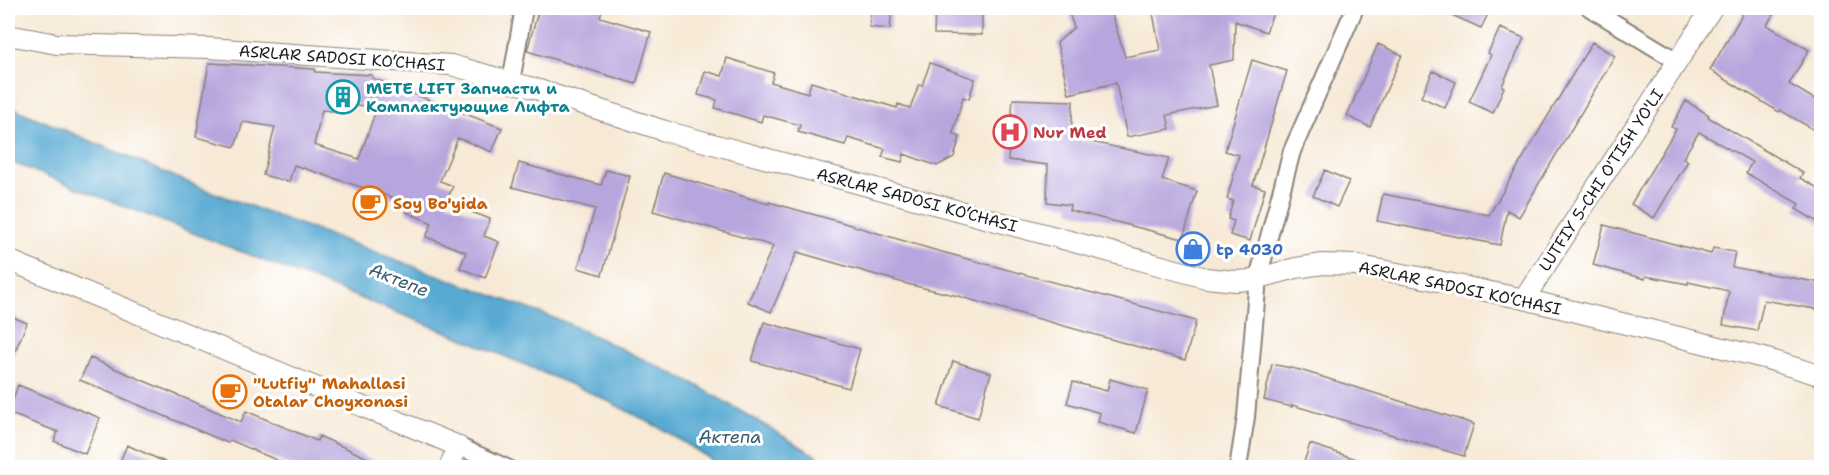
<svg xmlns="http://www.w3.org/2000/svg" width="1829" height="475" font-family="'Shantell Sans',sans-serif">
<style>
.water{fill:#58aad3;stroke:#3a6378;stroke-width:1.5}
.building{fill:#b7a5dd;fill-rule:evenodd}
.lines{fill:none;stroke-linecap:round;stroke-linejoin:round}
.minor-casing{stroke:#8a8278;stroke-width:20}
.tertiary-casing{stroke:#8a8278;stroke-width:22}
.minor{stroke:#fff;stroke-width:16}
.tertiary{stroke:#fff;stroke-width:20}
.labels{text-anchor:middle;dominant-baseline:central;stroke-width:6;stroke-linejoin:round;paint-order:stroke}
.street-label{font-size:16px;fill:#1c1c1c;stroke:#fff}
.culture-label{font-size:16px;font-weight:bold;fill:#0d838f;stroke:#fff;text-anchor:start}
.health-label{font-size:16px;font-weight:bold;fill:#be3a42;stroke:#fff;text-anchor:start}
.food-label{font-size:16px;font-weight:bold;fill:#c56008;stroke:#fff;text-anchor:start}
.shop-label{font-size:16px;font-weight:bold;fill:#366cbe;stroke:#fff;text-anchor:start}
.water-label{font-size:18px;font-style:italic;fill:#375c6e;stroke:#fff}
</style>
<rect width="100%" height="100%" fill="#fff"/>
<filter id="ink" filterUnits="userSpaceOnUse"><feTurbulence type="fractalNoise" baseFrequency=".0167" numOctaves="2"/><feDisplacementMap in="SourceGraphic" scale="12" xChannelSelector="R" yChannelSelector="G"/><feConvolveMatrix kernelMatrix="1 2 1 2 8 2 1 2 1" color-interpolation-filters="sRGB"/></filter>
<filter id="wash" filterUnits="userSpaceOnUse"><feTurbulence type="fractalNoise" baseFrequency=".008" numOctaves="4" result="noise"/><feDisplacementMap in="SourceGraphic" scale="24" xChannelSelector="R" yChannelSelector="G"/><feGaussianBlur stdDeviation="1.35" result="paint"/><feColorMatrix in="noise" values="0 0 0 0 0 0 0 0 0 0 0 0 0 0 0 0 0 1.4 0 .05"/><feComposite in="paint" operator="in"/></filter>
<g filter="url(#wash)">
<rect width="100%" height="100%" fill="#f7e9d5"/>
<!-- water -->
<path class="water" d="M 8,106 L 204,189 L 565,322 L 693,383 L 817,456 L 829,467 L 723,467 L 664,430 L 598,396 L 457,336 L 8,161 Z"/>
<g id="blocks">
<!-- building -->
<path class="building" d="M 539,8 L 603,8 L 600,17 L 651,32 L 636,84 L 527,51 Z
M 871,8 L 892,8 L 890,29 L 869,27 Z
M 935,8 L 982,8 L 982,35 L 934,34 Z
M 1067,8 L 1110,8 L 1125,57 L 1160,50 L 1152,8 L 1275,8 L 1266,32 L 1235,21 L 1234,60 L 1209,65 L 1217,105 L 1167,115 L 1170,129 L 1127,137 L 1116,83 L 1069,94 L 1057,43 L 1074,27 Z
M 1436,8 L 1491,8 L 1481,28 Z
M 1746,8 L 1764,8 L 1774,13 L 1767,25 L 1809,50 L 1789,84 L 1821,103 L 1821,134 L 1780,110 L 1779,112 L 1710,70 Z
M 1500,28 L 1524,38 L 1502,86 L 1504,87 L 1493,113 L 1469,102 L 1491,55 L 1488,53 Z
M 1592,42 L 1615,56 L 1519,217 L 1507,210 L 1500,245 L 1377,221 L 1383,194 L 1489,215 Z
M 1378,44 L 1402,55 L 1370,127 L 1347,116 Z
M 727,58 L 774,73 L 771,82 L 808,93 L 811,82 L 897,108 L 898,104 L 910,108 L 919,85 L 922,86 L 930,63 L 975,79 L 969,99 L 963,97 L 953,133 L 960,137 L 954,157 L 937,166 L 904,154 L 902,162 L 882,157 L 885,149 L 848,138 L 845,145 L 798,132 L 800,125 L 763,115 L 761,122 L 715,108 L 717,100 L 698,95 L 705,71 L 722,76 Z
M 1252,60 L 1287,71 L 1253,185 L 1265,189 L 1250,241 L 1230,235 L 1234,221 L 1228,219 L 1233,201 L 1227,199 L 1239,155 L 1225,151 Z
M 209,63 L 315,69 L 315,72 L 372,75 L 372,78 L 502,128 L 492,152 L 458,138 L 440,181 L 453,186 L 446,202 L 490,219 L 484,236 L 499,242 L 485,278 L 460,268 L 466,252 L 426,237 L 432,223 L 406,212 L 409,203 L 294,165 L 289,182 L 263,175 L 275,127 L 243,122 L 235,147 L 196,137 ZM 332,103 L 377,107 L 359,159 L 314,145 L 322,110 L 332,111 Z
M 1433,71 L 1456,82 L 1445,108 L 1421,97 Z
M 1013,99 L 1073,101 L 1071,138 L 1169,158 L 1162,180 L 1197,191 L 1183,239 L 1069,210 L 1070,205 L 1047,202 L 1048,165 L 1008,160 Z
M 1686,101 L 1709,115 L 1708,117 L 1803,173 L 1800,178 L 1821,190 L 1821,224 L 1796,209 L 1799,204 L 1746,173 L 1752,162 L 1699,132 L 1683,158 L 1688,161 L 1654,218 L 1631,204 L 1676,129 L 1671,127 Z
M 519,163 L 601,185 L 606,170 L 630,176 L 602,275 L 578,268 L 595,209 L 512,187 Z
M 1325,170 L 1349,181 L 1337,207 L 1313,196 Z
M 664,173 L 769,204 L 769,202 L 844,223 L 931,249 L 1196,321 L 1185,360 L 954,295 L 911,285 L 797,252 L 771,312 L 748,302 L 773,246 L 653,211 Z
M 1604,225 L 1711,254 L 1713,248 L 1735,252 L 1732,267 L 1821,283 L 1821,310 L 1764,300 L 1757,331 L 1723,325 L 1729,291 L 1688,282 L 1688,284 L 1646,276 L 1645,279 L 1593,265 Z
M 8,315 L 27,323 L 8,368 Z
M 764,322 L 860,349 L 849,388 L 752,361 Z
M 90,358 L 241,422 L 246,411 L 317,441 L 319,436 L 390,468 L 295,468 L 230,440 L 228,443 L 80,380 Z
M 953,361 L 991,373 L 978,418 L 939,406 Z
M 1272,364 L 1300,370 L 1474,424 L 1464,456 L 1292,405 L 1292,407 L 1264,400 Z
M 1110,379 L 1148,390 L 1136,433 L 1098,422 L 1100,413 L 1067,403 L 1073,382 L 1107,391 Z
M 18,385 L 100,418 L 85,454 L 54,441 L 58,432 L 8,413 Z
M 1310,444 L 1372,464 L 1371,468 L 1302,468 Z
M 127,445 L 178,468 L 117,468 Z"/>
</g>
</g>
<g filter="url(#ink)">
<use href="#blocks" fill-opacity="0" stroke="#8a8278" stroke-width="1.5"/>
<g class="lines">
<!-- minor casing -->
<g class="minor-casing">
<path id="minor" d="M 1590,8 L 1677,61
M 511,82 L 524,8
M 458,446 L 507,468
M 1238,468 L 1246,417 L 1258,278 L 1292,151 L 1355,8"/>
</g>
<!-- tertiary casing -->
<g class="tertiary-casing">
<path id="tertiary" d="M 8,35 L 57,44 L 209,48 L 451,65 L 533,88 L 665,131 L 1206,278 L 1236,281 L 1251,280 L 1296,268 L 1323,264 L 1355,265 L 1419,277 L 1524,299 L 1764,358 L 1822,376
M 8,260 L 458,446 L 449,468
M 1524,299 L 1712,8"/>
</g>
<!-- minor -->
<use href="#minor" class="minor"/>
<!-- tertiary -->
<use href="#tertiary" class="tertiary"/>
</g>
</g>
<!-- icons -->
<defs>
<g id="building-ring" transform="scale(1.725)"><circle r="9.5" fill="#fff" stroke="#0f9aa8" stroke-width="1.5"/><path d="M-4-6H4V6H1V3H-1V6H-4ZM-2.5-4.3h1.7v1.8h-1.7ZM.8-4.3h1.7v1.8H.8ZM-2.5-1h1.7V.8h-1.7ZM.8-1h1.7V.8H.8Z" fill="#0f9aa8"/></g>
<g id="hospital-ring" transform="scale(1.725)"><circle r="9.5" fill="#fff" stroke="#e0444e" stroke-width="1.5"/><path d="M-5-5h3v3.5h4V-5h3V5h-3V1.5h-4V5h-3Z" fill="#e0444e"/></g>
<g id="cafe-ring" transform="scale(1.725)"><circle r="9.5" fill="#fff" stroke="#e8710a" stroke-width="1.5"/><path d="M-5.5-4.5H6V0H3Q3 3.5 0 3.5H-2.5Q-5.5 3.5-5.5 0ZM3-3.2v2h1.7v-2ZM-6 4.5H4V6H-6Z" fill="#e8710a"/></g>
<g id="shop-ring" transform="scale(1.725)"><circle r="9.5" fill="#fff" stroke="#3f7fe0" stroke-width="1.5"/><path d="M-5-2.5h2.3a2.7 3.5 0 0 1 5.4 0H5L5.5 6h-11ZM-1.5-2.5h3a1.5 2.3 0 0 0-3 0Z" fill="#3f7fe0"/></g>
</defs>
<g fill-rule="evenodd">
<use href="#building-ring" x="343" y="97"/>
<use href="#hospital-ring" x="1010" y="132"/>
<use href="#cafe-ring" x="370" y="203"/>
<use href="#shop-ring" x="1193" y="249"/>
<use href="#cafe-ring" x="230" y="392"/>
</g>
<g class="labels">
<!-- street labels -->
<g class="street-label">
<text transform="translate(342 58) rotate(4)">ASRLAR SADOSI KO‘CHASI</text>
<text transform="translate(1601 180) rotate(-57)">LUTFIY 5-CHI O'TISH YO'LI</text>
<text transform="translate(917 200) rotate(15)">ASRLAR SADOSI KO‘CHASI</text>
<text transform="translate(1460 288) rotate(12)">ASRLAR SADOSI KO‘CHASI</text>
</g>
<!-- culture labels -->
<g class="culture-label">
<text x="366" y="88">METE LIFT Запчасти и<tspan x="366" dy="18">Комплектующие Лифта</tspan></text>
</g>
<!-- health labels -->
<g class="health-label">
<text x="1033" y="132">Nur Med</text>
</g>
<!-- food labels -->
<g class="food-label">
<text x="393" y="203">Soy Bo'yida</text>
<text x="253" y="383">"Lutfiy" Mahallasi<tspan x="253" dy="18">Otalar Choyxonasi</tspan></text>
</g>
<!-- shop labels -->
<g class="shop-label">
<text x="1216" y="249">tp 4030</text>
</g>
<!-- water labels -->
<g class="water-label">
<text transform="translate(399 280) rotate(22)">Актепе</text>
<text x="730" y="437">Актепа</text>
</g>
</g>
<!-- margin -->
<rect width="1829" height="475" fill="none" stroke="#fff" stroke-width="30"/>
</svg>
